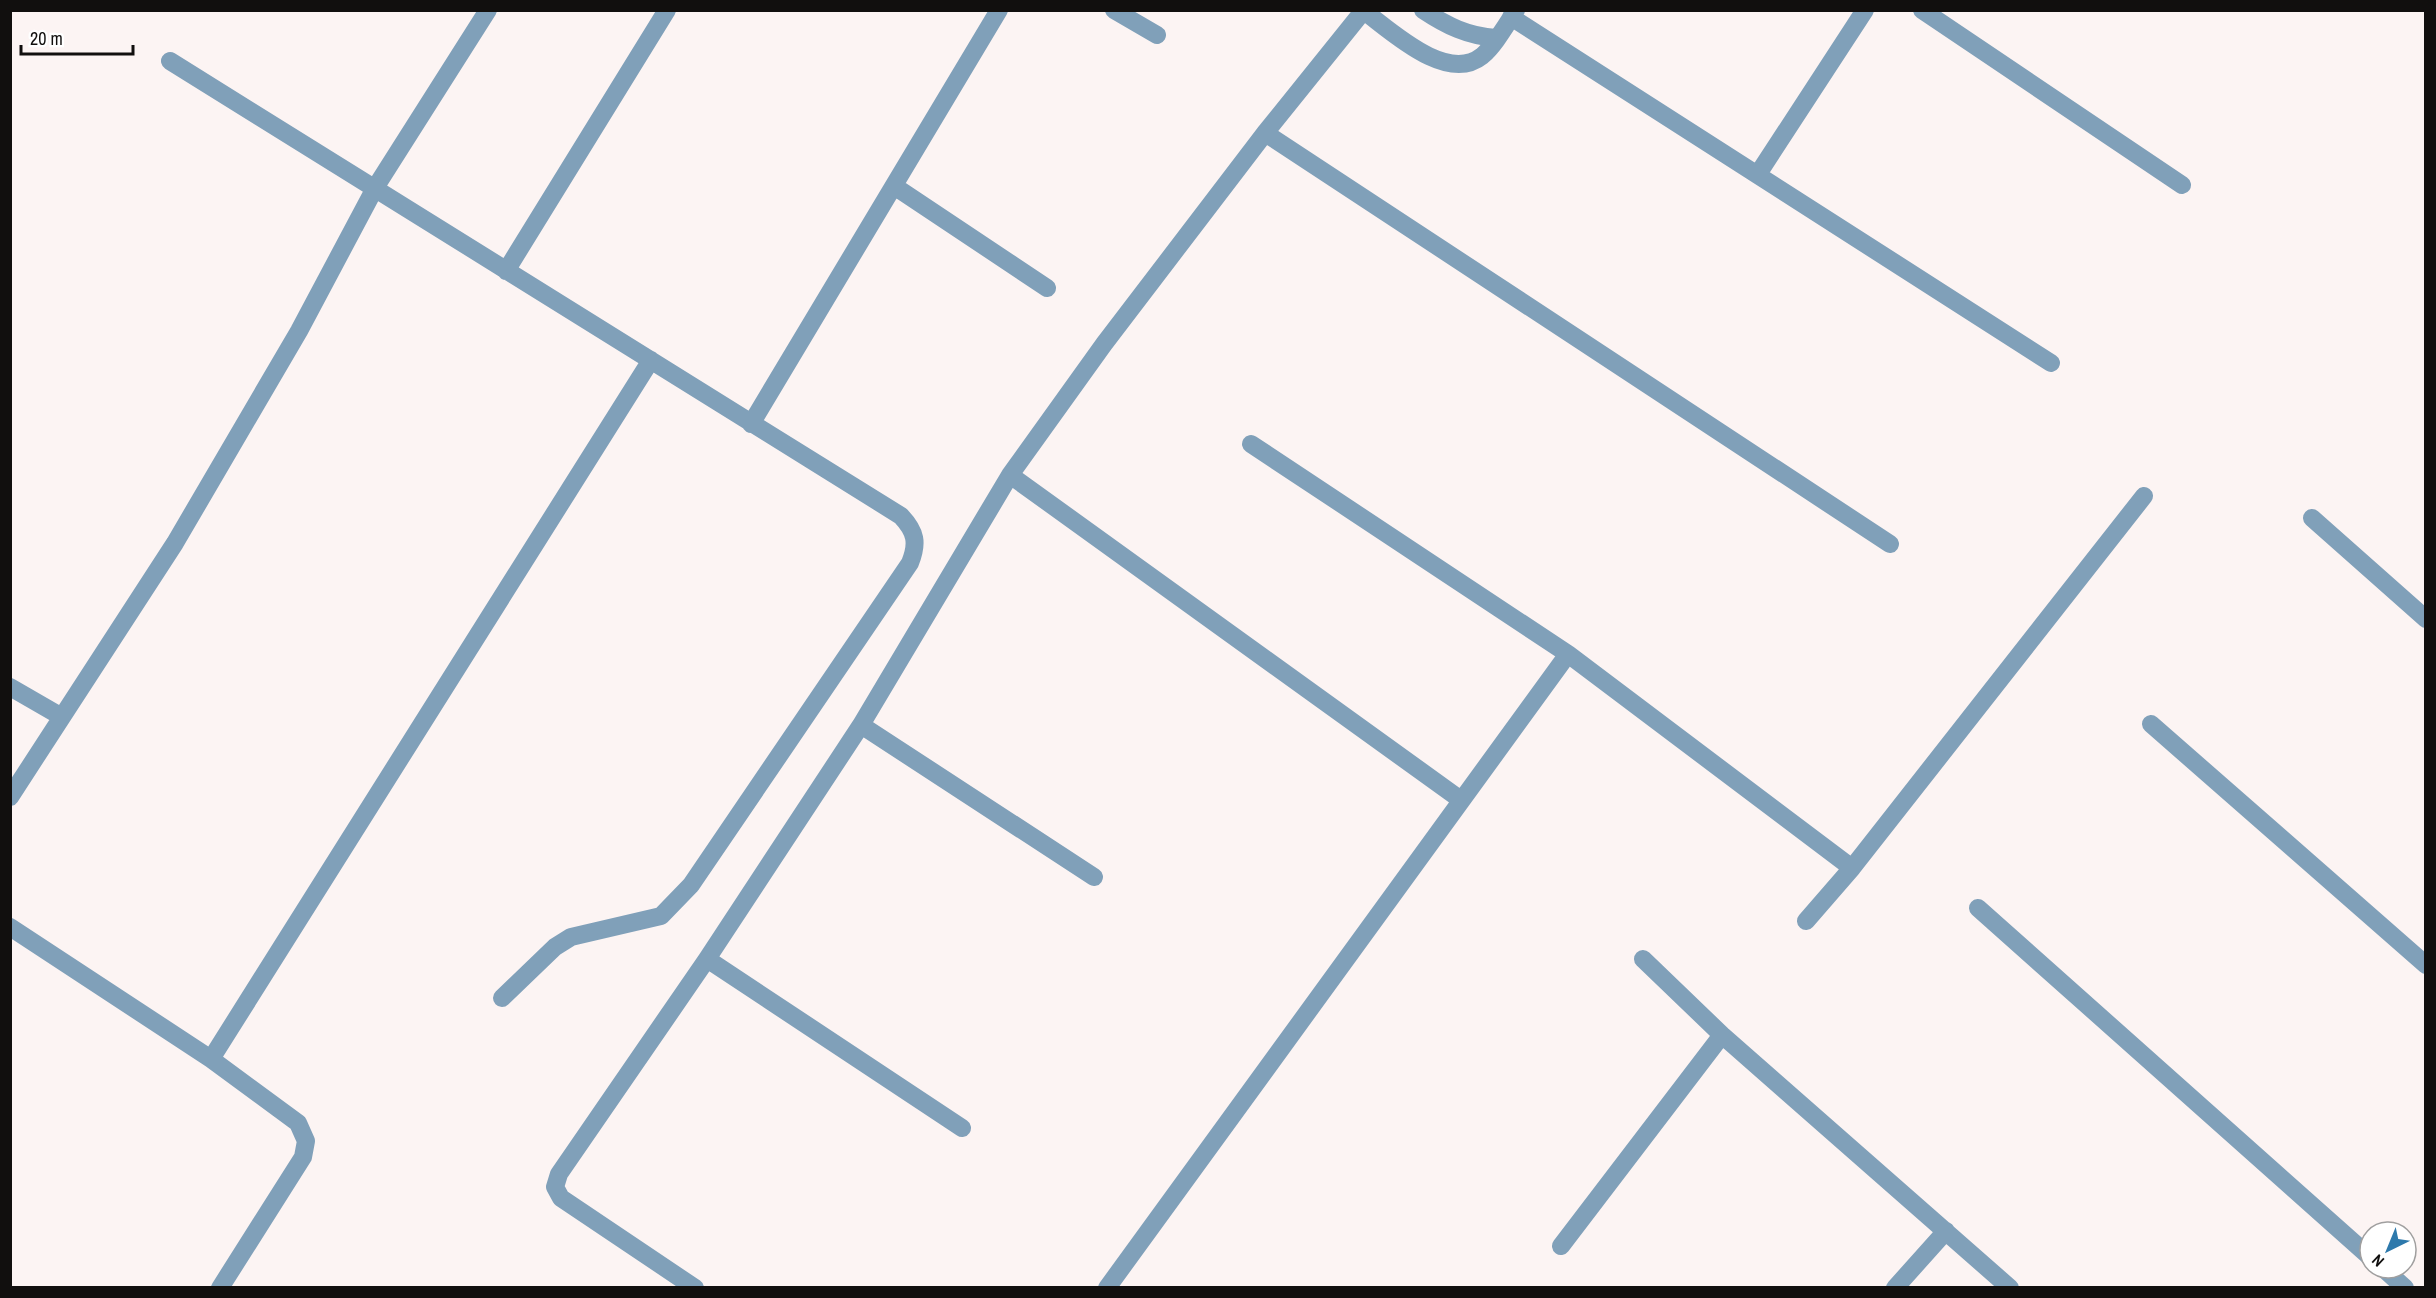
<svg xmlns="http://www.w3.org/2000/svg" width="2436" height="1298" font-family="'Archivo Narrow',sans-serif">
<style>
.lines{fill:none;stroke-linecap:round;stroke-linejoin:round}
.minor{stroke:#80a0b9;stroke-width:18}
</style>
<rect width="100%" height="100%" fill="#fcf4f3"/>
<g class="lines">
<!-- minor -->
<path class="minor" d="M 1114,10 L 1157,35
M 1423,10 C 1447,26 1468,36 1496,38
M 1922,10 L 2182,185
M 1364,11 C 1391,31 1447,84 1482,56 C 1495,45 1506,25 1516,10
M 1511,17 L 2051,363
M 170,61 L 901,516 C 916,532 918,543 910,563 L 691,885 L 661,916 L 571,937 L 555,947 L 502,998
M 1265,133 L 1890,544
M 1758,174 L 1865,10
M 894,186 L 1047,288
M 506,271 L 667,10
M 751,424 L 999,10
M 1251,444 L 1568,654 L 1852,868
M 1010,475 L 1461,800
M 2312,518 L 2426,619
M 10,687 L 62,717
M 2151,724 L 2426,965
M 861,725 L 1094,877
M 10,797 L 175,543 L 299,331 L 375,188 L 488,10
M 1978,908 L 2370,1257
M 1806,921 L 1852,868 L 2144,496
M 10,927 L 211,1059 L 298,1123 L 306,1141 L 303,1157 L 220,1288
M 707,959 L 962,1128
M 1643,959 L 1722,1035 L 2010,1288
M 211,1059 L 651,360
M 1561,1246 L 1722,1035
M 2383,1268 L 2405,1288
M 695,1288 L 561,1198 L 555,1187 L 559,1174 L 707,959 L 861,725 L 1010,475 L 1104,344 L 1265,133 L 1364,10
M 1107,1288 L 1568,654
M 1895,1288 L 1946,1231"/>
</g>
<!-- border -->
<rect width="2436" height="1298" fill="none" stroke="#110f0e" stroke-width="24"/>
<!-- north arrow -->
<g transform="translate(2388 1250) rotate(223)"><circle r="28" fill="#ffffff" stroke="#a09f9f" stroke-width="1.5"/>
<path d="M0-4.5L10 22L0 15L-10 22Z" fill="#2d79ac"/>
<text y="-9" font-size="16" font-weight="bold" text-anchor="middle" fill="#110f0e">N</text>
</g>
<!-- scale -->
<path d="M21 45v9h112v-9" fill="none" stroke="#110f0e" stroke-width="3"/>
<text x="30" y="45" font-size="18" fill="#110f0e" stroke="#ffffff" stroke-width="4.5" paint-order="stroke">20 m</text>
</svg>
